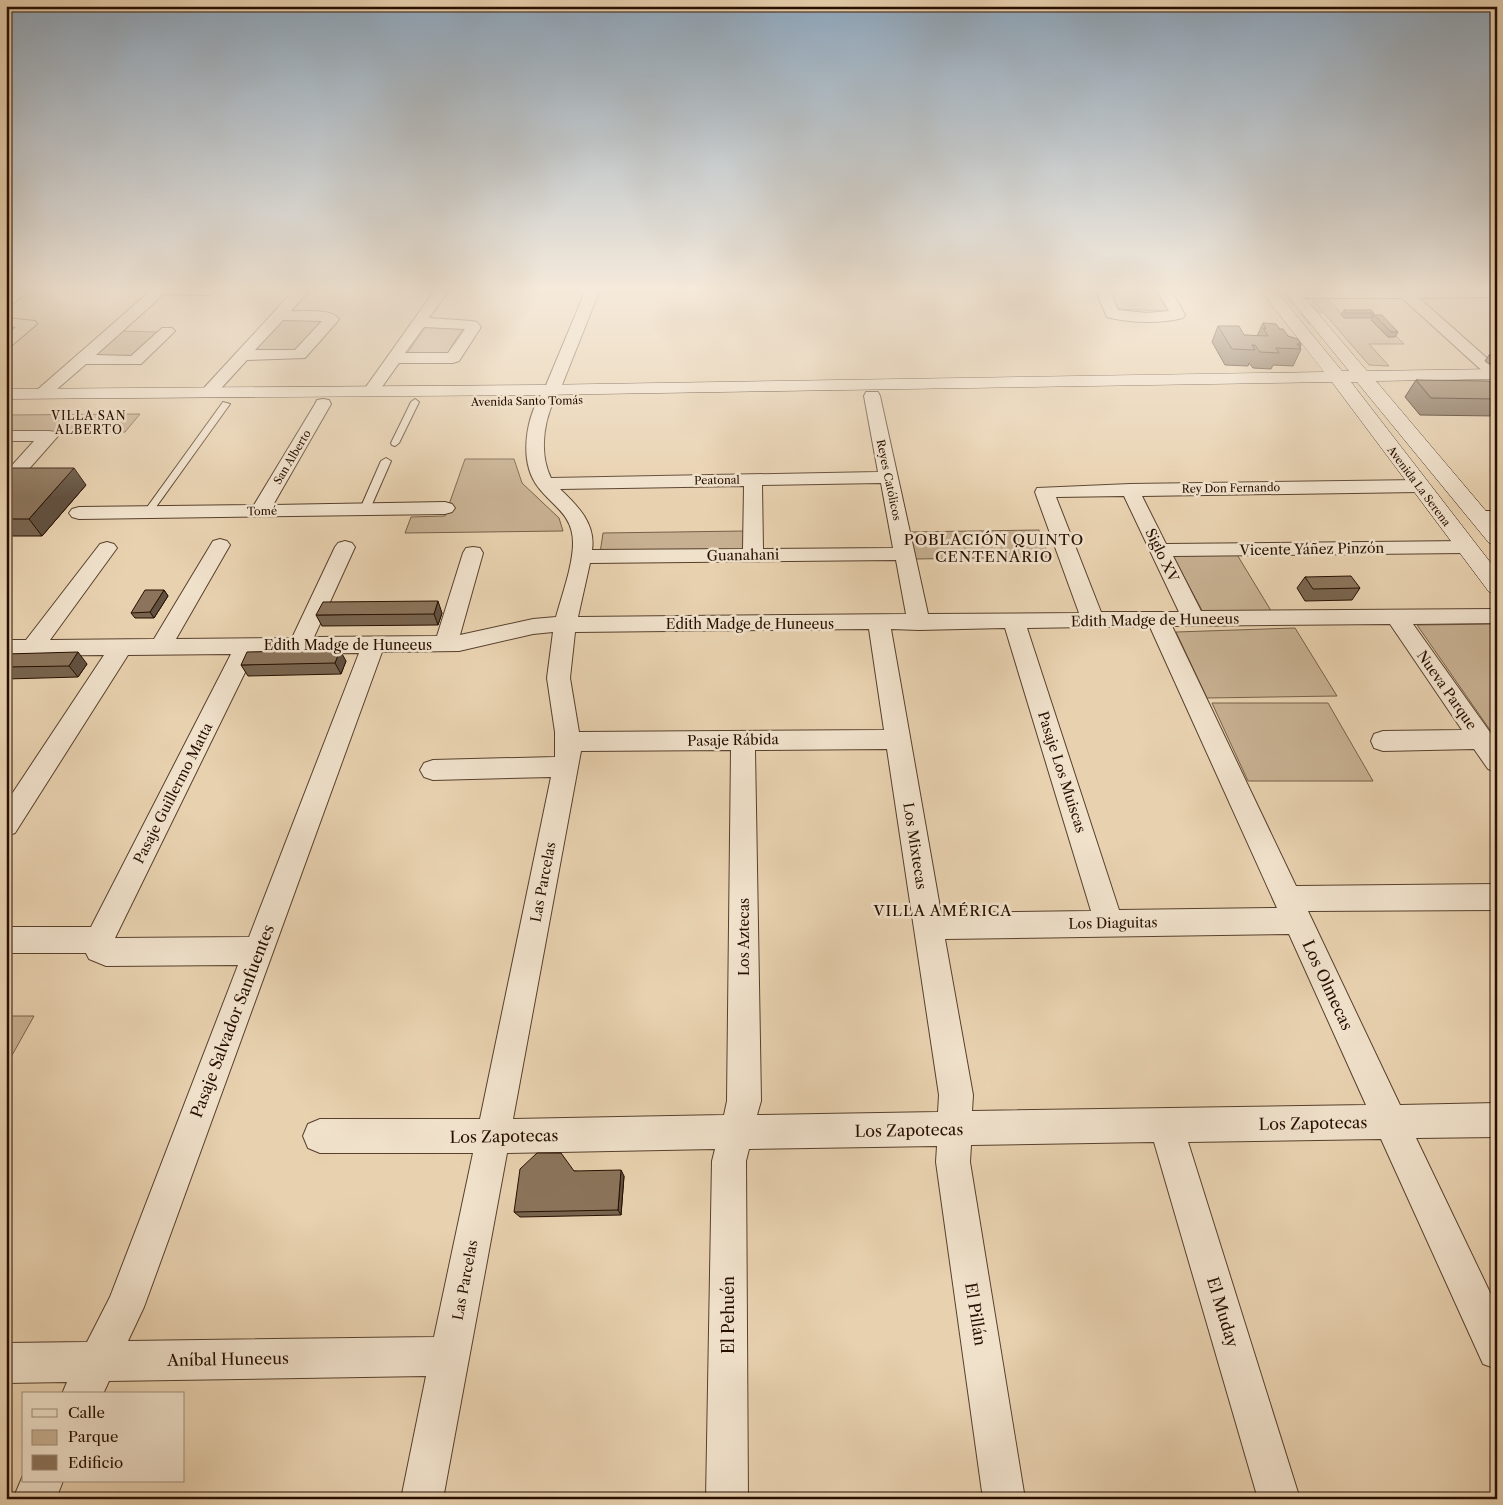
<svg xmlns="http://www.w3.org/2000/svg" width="1503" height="1505" font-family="'Libre Caslon Text',serif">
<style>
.green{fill:#c7b091;stroke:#776048}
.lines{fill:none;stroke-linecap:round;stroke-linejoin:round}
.highway-tunnel{stroke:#c1aa8c;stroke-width:18;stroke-dasharray:18 9;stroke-linecap:butt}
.lane-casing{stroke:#57402c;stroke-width:2}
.street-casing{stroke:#57402c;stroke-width:2}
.secondary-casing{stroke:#270f00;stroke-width:1}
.lane{fill:#f0e1cb;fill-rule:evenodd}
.street{fill:#f0e1cb;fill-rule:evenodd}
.secondary{fill:#f0e1cb;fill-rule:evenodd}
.wall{fill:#78644e;stroke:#270f00}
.shaded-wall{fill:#615140;stroke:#270f00}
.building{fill:#8b745b;stroke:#270f00}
.labels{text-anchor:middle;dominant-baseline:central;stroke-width:5;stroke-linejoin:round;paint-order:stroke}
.far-street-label{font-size:11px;fill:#270f00;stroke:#f0e1cb}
.far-neighbourhood-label{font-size:12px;letter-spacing:1px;fill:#270f00;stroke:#f0e1cb}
.street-label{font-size:14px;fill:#270f00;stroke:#f0e1cb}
.neighbourhood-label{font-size:15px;letter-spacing:1px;fill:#270f00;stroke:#f0e1cb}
.near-street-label{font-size:16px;fill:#270f00;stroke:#f0e1cb}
</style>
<rect width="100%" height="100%" fill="#e8d1af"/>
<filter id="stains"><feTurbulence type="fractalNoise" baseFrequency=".004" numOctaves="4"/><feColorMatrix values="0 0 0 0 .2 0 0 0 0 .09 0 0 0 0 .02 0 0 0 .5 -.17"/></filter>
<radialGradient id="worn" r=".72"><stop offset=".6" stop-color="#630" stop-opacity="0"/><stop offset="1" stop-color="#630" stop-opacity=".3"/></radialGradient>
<!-- green -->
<path class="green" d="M 1107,287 L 1154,287 L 1167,311 L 1117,309 Z
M 1310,297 L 1326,297 L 1342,314 L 1374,314 L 1404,344 L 1369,344 L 1389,366 L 1369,365 Z
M 279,318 L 326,320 L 299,352 L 249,350 Z
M 426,326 L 464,327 L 445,357 L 406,355 Z
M 122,331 L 157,332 L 131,356 L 95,355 Z
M 140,414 L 125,432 L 6,433 L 6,415 Z
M 465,459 L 514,459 L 522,483 L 559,518 L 563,531 L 405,533 L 411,517 L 445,516 Z
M 1039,530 L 1049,557 L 915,559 L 909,532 Z
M 744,531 L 744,552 L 600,553 L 603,533 Z
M 1236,553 L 1273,614 L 1205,616 L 1172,554 Z
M 1497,624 L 1497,740 L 1417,625 Z
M 1295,628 L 1337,696 L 1207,698 L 1176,632 Z
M 1212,703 L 1328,703 L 1373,781 L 1248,781 Z
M 6,1016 L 34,1016 L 6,1066 Z"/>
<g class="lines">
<!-- highway-tunnel -->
<path class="highway-tunnel" d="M 1289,287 L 1316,319"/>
<!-- lane casing -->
<g class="lane-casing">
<path id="lane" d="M 415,399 L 419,402 L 399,443 L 395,446 L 392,445 L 391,443 L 411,402 Z
M 223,402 L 230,404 L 151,514 L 145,514 L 145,510 Z
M 386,458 L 391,461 L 370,509 L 368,511 L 362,511 L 360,509 L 381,461 Z"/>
</g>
<!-- street casing -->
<g class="street-casing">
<path id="street" d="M 16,287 L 33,287 L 11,305 L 6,306 L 6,295 Z
M 155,287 L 224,287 L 208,295 L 164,294 L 96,355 L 131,356 L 162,328 L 172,328 L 175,331 L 172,334 L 141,364 L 86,364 L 49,396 L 37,396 L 35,393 L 37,390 Z
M 297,287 L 312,287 L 291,311 C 304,312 331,308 339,319 L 337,322 L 305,358 L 247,360 L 214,396 L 202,396 L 200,393 L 202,390 ZM 283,320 L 322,321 L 295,350 L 255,350 Z
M 437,287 L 451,287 L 429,318 L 472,321 L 477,322 L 481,327 L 461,358 L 459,361 L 453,363 L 399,363 L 377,394 L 365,394 L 363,391 ZM 424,327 L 465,329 L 448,353 L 405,353 Z
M 587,287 L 601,287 L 560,390 C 544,414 538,452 551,478 L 878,472 L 864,396 L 866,392 L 878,392 L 880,396 L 928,614 L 1079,613 L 1035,492 L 1037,488 L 1130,484 L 1419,480 L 1426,482 L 1428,486 L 1426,490 L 1419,492 L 1142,496 L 1166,544 L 1465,541 L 1472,543 L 1475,547 L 1472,551 L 1465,553 L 1173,556 L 1201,611 L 1497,609 L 1497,623 L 1413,624 L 1497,742 L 1497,772 L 1488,769 L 1474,749 L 1383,751 L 1374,748 L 1371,741 L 1374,734 L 1383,731 L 1462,730 L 1390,624 L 1172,626 L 1296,886 L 1497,884 L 1497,910 L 1308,911 L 1400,1105 L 1497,1103 L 1497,1137 L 1416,1138 L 1497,1307 L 1497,1369 L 1483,1364 L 1381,1139 L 1188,1142 L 1300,1499 L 1258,1499 L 1154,1142 L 971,1145 L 970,1162 L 1025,1499 L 983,1499 L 936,1162 L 937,1146 L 749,1149 L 746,1161 L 748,1499 L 706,1499 L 712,1161 L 715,1149 L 507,1153 L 443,1499 L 401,1499 L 426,1376 L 109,1381 L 103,1394 L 62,1394 L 67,1382 L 6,1383 L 6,1343 L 87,1342 L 110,1297 L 238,965 L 106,966 L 89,959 L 86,953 L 6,953 L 6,927 L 91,927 L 231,654 L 128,655 L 15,833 L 6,836 L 6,803 L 104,655 L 6,656 L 6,640 L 26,640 L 100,544 L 107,542 L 114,544 L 117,548 L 50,640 L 154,639 L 213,541 L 220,539 L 227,541 L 230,545 L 176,639 L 292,638 L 335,547 L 338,543 L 345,541 L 352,543 L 355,547 L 314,637 L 437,636 L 463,553 L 466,548 L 473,547 L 480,548 L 483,553 L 460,635 L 533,619 L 556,617 C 562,595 573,565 573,543 C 573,514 552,506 538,487 C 518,461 526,415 544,390 ZM 881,483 L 893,548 L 763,549 L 762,485 ZM 744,486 L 743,549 L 592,550 C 596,524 578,506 560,489 ZM 1124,496 L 1179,612 L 1101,612 L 1056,497 ZM 896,560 L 906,614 L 578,617 L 590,563 ZM 1089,627 L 1150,627 L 1277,908 L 1119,910 L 1027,628 ZM 1005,628 L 1091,911 L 941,913 L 891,629 L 919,630 ZM 869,629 L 884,730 L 579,732 L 570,678 L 575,632 ZM 553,632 L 547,678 L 555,732 L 555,757 L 433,760 L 424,763 L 420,770 L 424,777 L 433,780 L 551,777 L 480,1119 L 320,1119 L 308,1124 L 303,1136 L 308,1148 L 320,1153 L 473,1153 L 434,1337 L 128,1341 L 144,1307 L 382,652 L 459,651 L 533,634 ZM 359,653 L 249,937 L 115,938 L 254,654 ZM 887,749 L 939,1095 L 938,1112 L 757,1115 L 761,1101 L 755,750 ZM 731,750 L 727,1101 L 724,1115 L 513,1119 L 581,751 ZM 1289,934 L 1366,1105 L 972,1111 L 973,1095 L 945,939 Z
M 1094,287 L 1108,287 L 1118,310 L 1147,313 L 1169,311 L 1155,287 L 1169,287 L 1185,315 L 1183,318 C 1160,324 1130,323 1107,317 Z
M 1392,287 L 1408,287 L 1410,289 L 1497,289 L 1497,297 L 1419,298 L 1497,367 L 1497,378 L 1489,377 L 1402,298 L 1294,298 L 1289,297 L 1287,294 L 1289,291 L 1294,290 L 1394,289 Z
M 6,318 L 35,321 L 37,324 L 11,346 L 6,348 L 6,335 L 16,327 L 6,326 Z
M 323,399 L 329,400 L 331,404 L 273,505 L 445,502 L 452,504 L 455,508 L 452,512 L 445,514 L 79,519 L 72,517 L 69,513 L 72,509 L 79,507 L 254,505 L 315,404 L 317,400 Z
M 6,431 L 49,431 L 55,432 L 58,436 L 13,487 L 6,489 L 6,472 L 34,441 L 6,441 Z
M 1480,511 L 1497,511 L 1497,523 L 1473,521 L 1470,517 L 1473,513 Z
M 24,1473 L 24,1481 L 63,1481 L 56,1499 L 13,1499 Z"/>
</g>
<!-- secondary casing -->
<g class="secondary-casing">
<path id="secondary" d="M 1258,287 L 1273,287 L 1342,371 L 1349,371 L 1288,296 L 1285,293 L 1288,290 L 1298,290 L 1367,371 L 1497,369 L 1497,379 L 1376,381 L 1497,524 L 1497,545 L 1489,543 L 1357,382 L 1351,382 L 1497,571 L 1497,595 L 1489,592 L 1332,382 L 537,395 L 6,399 L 6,389 L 537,385 L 1324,372 Z"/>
</g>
<!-- lane -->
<use href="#lane" class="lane"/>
<!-- street -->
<use href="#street" class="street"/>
<!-- secondary -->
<use href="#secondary" class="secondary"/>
</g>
<!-- wall -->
<path class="wall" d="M 1344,310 L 1374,313 L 1371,318 L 1344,318 L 1341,315 Z
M 1374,315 L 1398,332 L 1395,337 L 1388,337 L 1371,320 Z
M 1263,323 L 1280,329 L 1288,336 L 1301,344 L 1300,348 L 1301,349 L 1293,366 L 1273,365 L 1271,369 L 1253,368 L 1249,363 L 1248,366 L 1225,365 L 1212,342 L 1218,326 L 1244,335 L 1257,336 Z
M 1489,355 L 1497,355 L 1497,364 L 1489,364 L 1485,361 Z
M 1416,380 L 1497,389 L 1497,415 L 1496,416 L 1420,415 L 1405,397 Z
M 6,474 L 86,485 L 42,536 L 6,536 Z
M 1305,577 L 1360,588 L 1352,600 L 1305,601 L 1297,588 Z
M 164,590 L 168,596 L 154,618 L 135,618 L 131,613 Z
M 442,613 L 438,625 L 322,626 L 316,615 Z
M 6,654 L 87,664 L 78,677 L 6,679 Z
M 346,661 L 341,674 L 248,676 L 241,665 Z
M 574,1171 L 624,1176 L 621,1215 L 520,1217 L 514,1212 Z"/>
<!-- shaded-wall -->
<path class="shaded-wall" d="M 74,468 L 86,485 L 42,536 L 29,519 Z
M 164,590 L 168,596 L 154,618 L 150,612 Z
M 438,601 L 442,613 L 438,625 L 434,614 Z
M 340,650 L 346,661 L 341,674 L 335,663 Z
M 78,652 L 87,664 L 78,677 L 69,666 Z
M 621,1170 L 624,1176 L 621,1215 L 618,1210 Z"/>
<!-- building -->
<path class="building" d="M 1344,310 L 1371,310 L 1374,313 L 1346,313 Z
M 1374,315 L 1382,315 L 1398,332 L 1391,332 Z
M 1263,323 L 1276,324 L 1280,329 L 1283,329 L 1288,336 L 1298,339 L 1301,344 L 1297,344 L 1301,349 L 1276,348 L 1279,353 L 1260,352 L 1255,345 L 1252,345 L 1255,350 L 1232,349 L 1218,326 L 1239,326 L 1244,335 L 1268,336 L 1263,328 L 1266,329 Z
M 1489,355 L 1497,355 L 1497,359 L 1493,359 Z
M 1416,380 L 1489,381 L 1497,389 L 1497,399 L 1431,398 Z
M 13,468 L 74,468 L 29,519 L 6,519 L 6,474 Z
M 1351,576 L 1360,588 L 1313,589 L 1305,577 Z
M 145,590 L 164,590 L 150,612 L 131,613 Z
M 438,601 L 434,614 L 316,615 L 323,602 Z
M 340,650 L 335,663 L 241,665 L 247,652 Z
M 78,652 L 69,666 L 6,667 L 6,654 Z
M 537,1153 L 561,1153 L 574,1171 L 621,1170 L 618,1210 L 514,1212 L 520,1169 Z"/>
<!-- sky -->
<linearGradient id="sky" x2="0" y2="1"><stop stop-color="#8da5ba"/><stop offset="0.58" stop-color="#f5eadb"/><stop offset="1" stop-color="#f5eadb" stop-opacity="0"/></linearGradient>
<rect width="1503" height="498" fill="url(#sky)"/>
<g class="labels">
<!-- far-street labels -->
<g class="far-street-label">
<text transform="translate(527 401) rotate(-1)">Avenida Santo Tomás</text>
<text transform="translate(292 457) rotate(-59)">San Alberto</text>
<text transform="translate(717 480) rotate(-1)">Peatonal</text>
<text transform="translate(889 480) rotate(78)">Reyes Católicos</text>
<text transform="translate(1419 486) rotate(53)">Avenida La Serena</text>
<text transform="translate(1231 488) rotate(-1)">Rey Don Fernando</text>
<text transform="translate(262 511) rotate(-1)">Tomé</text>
</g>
<!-- far-neighbourhood labels -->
<g class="far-neighbourhood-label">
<text x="89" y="415">VILLA SAN<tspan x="89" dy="14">ALBERTO</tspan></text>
</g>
<!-- street labels -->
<g class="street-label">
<text transform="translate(1312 549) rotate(-1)">Vicente Yáñez Pinzón</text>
<text transform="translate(743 555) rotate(-1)">Guanahani</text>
<text transform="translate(1162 555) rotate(64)">Siglo XV</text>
<text transform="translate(1155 620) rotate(-1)">Edith Madge de Huneeus</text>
<text x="750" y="624">Edith Madge de Huneeus</text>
<text x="348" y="645">Edith Madge de Huneeus</text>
<text transform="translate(1447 690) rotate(55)">Nueva Parque</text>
<text transform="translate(733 740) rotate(-1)">Pasaje Rábida</text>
<text transform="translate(1062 772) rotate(72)">Pasaje Los Muiscas</text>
<text transform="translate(173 793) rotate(-63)">Pasaje Guillermo Matta</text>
<text transform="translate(915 846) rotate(81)">Los Mixtecas</text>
<text transform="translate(543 882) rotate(-79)">Las Parcelas</text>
<text transform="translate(1113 923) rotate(-1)">Los Diaguitas</text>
<text transform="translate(744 937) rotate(-90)">Los Aztecas</text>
<text transform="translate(465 1280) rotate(-79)">Las Parcelas</text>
</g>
<!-- neighbourhood labels -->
<g class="neighbourhood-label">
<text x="994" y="539">POBLACIÓN QUINTO<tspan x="994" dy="17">CENTENARIO</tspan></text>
<text x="943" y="910">VILLA AMÉRICA</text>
</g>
<!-- near-street labels -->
<g class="near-street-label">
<text transform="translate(1328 985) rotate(65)">Los Olmecas</text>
<text transform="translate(232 1021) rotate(-69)">Pasaje Salvador Sanfuentes</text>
<text transform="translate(1313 1123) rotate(-1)">Los Zapotecas</text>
<text transform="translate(909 1130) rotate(-1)">Los Zapotecas</text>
<text transform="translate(504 1136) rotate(-1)">Los Zapotecas</text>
<text transform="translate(1223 1312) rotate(73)">El Muday</text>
<text transform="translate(976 1314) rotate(81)">El Pillán</text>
<text transform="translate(728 1315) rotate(-90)">El Pehuén</text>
<text transform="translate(228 1359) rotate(-1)">Aníbal Huneeus</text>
</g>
</g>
<!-- margin -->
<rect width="1503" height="1505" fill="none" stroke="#e8d1af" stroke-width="25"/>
<rect x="8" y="8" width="1488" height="1490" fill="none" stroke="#270f00" stroke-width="2.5"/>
<rect x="12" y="12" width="1478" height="1480" fill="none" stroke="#270f00"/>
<!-- legend -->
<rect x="22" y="1392" width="162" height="90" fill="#f0e1cb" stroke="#a08d7a"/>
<rect x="32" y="1409" width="25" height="8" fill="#f0e1cb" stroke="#a08d7a"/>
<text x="68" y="1418" font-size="15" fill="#270f00">Calle</text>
<rect x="32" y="1430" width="25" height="15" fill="#c7b091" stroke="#a08d7a"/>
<text x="68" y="1442" font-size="15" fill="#270f00">Parque</text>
<rect x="32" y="1455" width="25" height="15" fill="#8b745b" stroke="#a08d7a"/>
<text x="68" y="1468" font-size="15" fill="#270f00">Edificio</text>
<rect width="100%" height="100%" filter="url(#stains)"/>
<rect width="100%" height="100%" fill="url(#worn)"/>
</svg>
